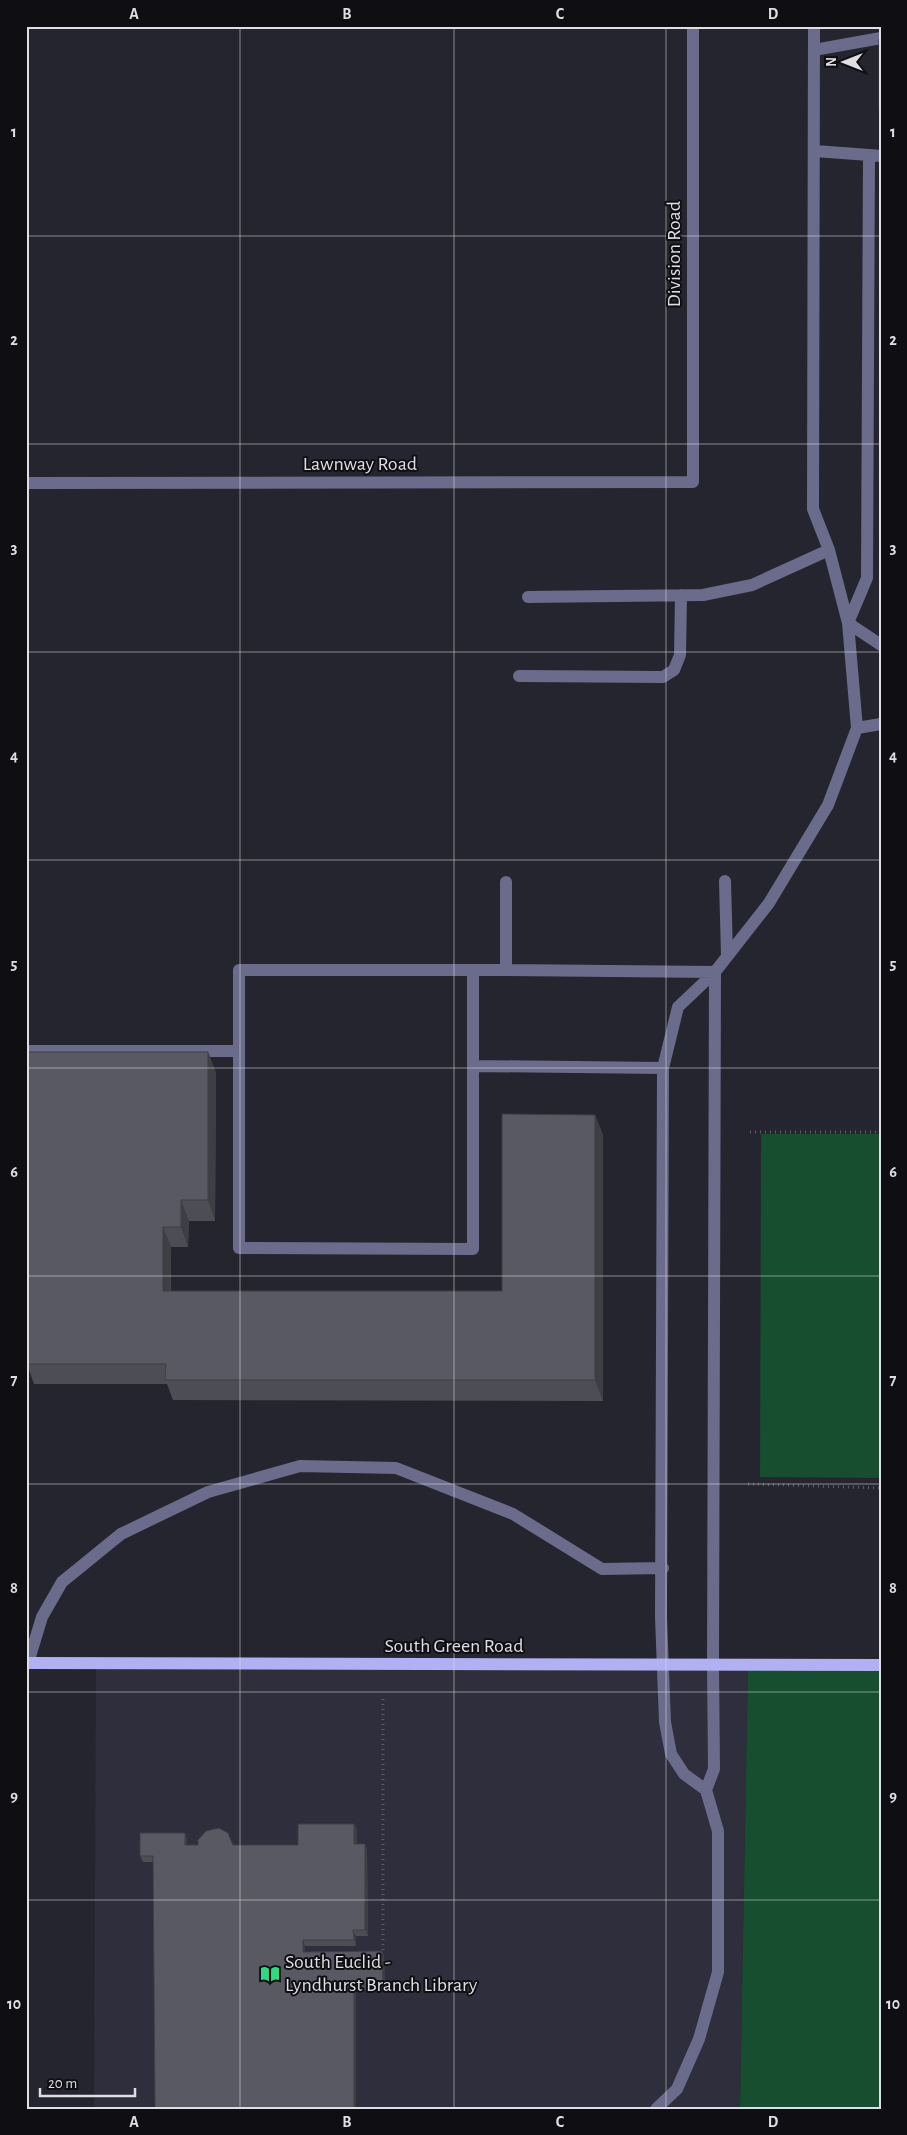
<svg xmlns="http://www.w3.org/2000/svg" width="907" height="2135" font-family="'Alegreya Sans',sans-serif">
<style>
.built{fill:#2e2e3c}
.green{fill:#164e2f}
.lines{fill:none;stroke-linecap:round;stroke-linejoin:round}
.path{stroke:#5d5d66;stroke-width:3;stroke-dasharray:1 4;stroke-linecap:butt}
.minor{stroke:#6b6b8b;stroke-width:12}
.major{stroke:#b1b0f2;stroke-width:12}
.wall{fill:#4c4d55}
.shaded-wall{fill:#3e3e45}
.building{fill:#585963;stroke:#3e3e45}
.grid{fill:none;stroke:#dedee4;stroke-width:1;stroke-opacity:0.55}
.labels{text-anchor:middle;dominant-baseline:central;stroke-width:4;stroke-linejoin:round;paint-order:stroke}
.street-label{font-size:20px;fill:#dedee4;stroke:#0f0f13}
.poi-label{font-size:20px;fill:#dedee4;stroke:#0f0f13;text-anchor:start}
.neatline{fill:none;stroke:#dedee4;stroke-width:2}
.grid-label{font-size:16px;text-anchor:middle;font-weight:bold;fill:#dedee4}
</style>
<rect width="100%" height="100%" fill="#25252f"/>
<!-- built -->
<path class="built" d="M 96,1663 L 748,1665 L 740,2109 L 94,2109 Z"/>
<!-- green -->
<path class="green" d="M 761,1134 L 881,1134 L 881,1478 L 760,1477 Z
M 748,1665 L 881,1665 L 881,2109 L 740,2109 Z"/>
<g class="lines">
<!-- path -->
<path class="path" d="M 750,1132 L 881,1132
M 748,1484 L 881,1488
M 383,1950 L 383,1699"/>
<!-- minor -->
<path class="minor" d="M 814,50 L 881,38
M 815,151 L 869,155
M 881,156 L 869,155 L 867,578 L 848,623 L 881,645
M 26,483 L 693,482 L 693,26
M 528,597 L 703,595 L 752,585 L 829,550
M 519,676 L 663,677 L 674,670 L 680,655 L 681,595
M 857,728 L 881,724
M 725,881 L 727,955
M 473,970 L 473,1249 L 239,1248 L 239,970 L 506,970 L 506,882
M 506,970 L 715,972
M 26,1051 L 239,1051
M 474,1066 L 663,1068
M 28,1663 L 42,1617 L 62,1582 L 121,1534 L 208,1492 L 300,1466 L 396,1468 L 513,1514 L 602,1569 L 663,1568
M 706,1790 L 714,1769 L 713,1665 L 715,972
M 656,2109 L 677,2089 L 699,2039 L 718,1972 L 718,1831 L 706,1790 L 684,1774 L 671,1754 L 665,1722 L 661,1617 L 663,1068 L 678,1007 L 715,972 L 769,903 L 828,805 L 857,728 L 848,623 L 829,550 L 813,509 L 814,26"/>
<!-- major -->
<path class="major" d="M 26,1663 L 881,1665"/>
</g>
<!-- wall -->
<path class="wall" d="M 208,1052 L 216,1073 L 215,1221 L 189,1221 L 188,1247 L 171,1247 L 171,1291 L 502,1291 L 595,1115 L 603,1135 L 603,1401 L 173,1400 L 167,1384 L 34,1384 L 27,1364 Z
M 354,1824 L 357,1830 L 357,1844 L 365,1844 L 367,1850 L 368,1936 L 356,1936 L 356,1946 L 305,1946 L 305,1952 L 382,1951 L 384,1957 L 385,1990 L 356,1990 L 153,1862 L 143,1862 L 140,1856 L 185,1833 L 187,1839 L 187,1845 L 298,1845 Z"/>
<!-- shaded-wall -->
<path class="shaded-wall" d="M 208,1052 L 216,1073 L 215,1221 L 208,1200 Z
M 595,1115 L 603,1135 L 603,1401 L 595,1380 Z
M 181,1200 L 189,1221 L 188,1247 L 181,1227 Z
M 163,1227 L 171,1247 L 170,1311 L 163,1291 Z
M 354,1824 L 357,1830 L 357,1850 L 354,1844 Z
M 185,1833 L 187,1839 L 187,1851 L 185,1845 Z
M 365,1844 L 367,1850 L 368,1936 L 365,1930 Z
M 353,1930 L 356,1936 L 356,1946 L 354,1940 Z
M 26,1940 L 28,1945 L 27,1963 L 26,1960 Z
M 303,1940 L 305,1946 L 305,1958 L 303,1952 Z
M 382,1951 L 384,1957 L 385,1990 L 383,1985 Z
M 354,1985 L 356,1990 L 356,2109 L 354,2109 Z"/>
<!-- building -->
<path class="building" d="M 879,39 L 881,39 L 881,109 L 879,109 Z
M 27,1052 L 208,1052 L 208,1200 L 181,1200 L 181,1227 L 163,1227 L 163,1291 L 502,1291 L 502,1114 L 595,1115 L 595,1380 L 165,1380 L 166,1364 L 27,1364 Z
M 298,1824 L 354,1824 L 354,1844 L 365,1844 L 365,1930 L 353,1930 L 354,1940 L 303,1940 L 303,1952 L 382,1951 L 383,1985 L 354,1985 L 354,2109 L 155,2109 L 153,1856 L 140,1856 L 140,1833 L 185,1833 L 185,1845 L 198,1845 L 198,1840 L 206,1831 L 219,1828 L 228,1833 L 233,1845 L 298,1845 Z"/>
<!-- grid -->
<path class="grid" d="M 240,26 L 240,2109M 454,26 L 454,2109M 666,26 L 666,2109M 26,236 L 881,236M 26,444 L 881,444M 26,652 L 881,652M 26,860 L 881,860M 26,1068 L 881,1068M 26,1276 L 881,1276M 26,1484 L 881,1484M 26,1692 L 881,1692M 26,1900 L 881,1900"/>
<!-- icons -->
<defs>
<g id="library-bare" transform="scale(1.5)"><path d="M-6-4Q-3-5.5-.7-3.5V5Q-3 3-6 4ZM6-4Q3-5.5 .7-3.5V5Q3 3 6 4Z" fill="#2fd883" stroke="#0f0f13" stroke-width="2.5" paint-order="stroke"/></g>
</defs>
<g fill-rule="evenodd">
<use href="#library-bare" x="270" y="1974"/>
</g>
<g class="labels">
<!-- street labels -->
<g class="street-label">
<text transform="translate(674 254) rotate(-90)">Division Road</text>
<text x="360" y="464">Lawnway Road</text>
<text x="454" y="1646">South Green Road</text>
</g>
<!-- poi labels -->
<g class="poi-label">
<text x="285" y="1962">South Euclid -<tspan x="285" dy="23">Lyndhurst Branch Library</tspan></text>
</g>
</g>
<!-- border -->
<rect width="907" height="2135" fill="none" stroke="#0f0f13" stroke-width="55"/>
<!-- north arrow -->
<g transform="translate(844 62) rotate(270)" stroke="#0f0f13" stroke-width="4" paint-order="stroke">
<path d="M0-4L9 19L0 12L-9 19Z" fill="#dedee4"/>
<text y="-8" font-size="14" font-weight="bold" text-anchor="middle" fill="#dedee4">N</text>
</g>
<!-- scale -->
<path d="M40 2088v8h95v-8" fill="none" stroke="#dedee4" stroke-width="2.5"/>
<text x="48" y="2088" font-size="15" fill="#dedee4" stroke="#0f0f13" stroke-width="4" paint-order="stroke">20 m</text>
<rect x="28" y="28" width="852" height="2080" class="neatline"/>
<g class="grid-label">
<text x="134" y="19">A</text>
<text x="347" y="19">B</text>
<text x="560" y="19">C</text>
<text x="773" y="19">D</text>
<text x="14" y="137">1</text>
<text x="893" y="137">1</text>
<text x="14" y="345">2</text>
<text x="893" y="345">2</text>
<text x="14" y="553">3</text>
<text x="893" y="553">3</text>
<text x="14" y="761">4</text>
<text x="893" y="761">4</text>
<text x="14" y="969">5</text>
<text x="893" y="969">5</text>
<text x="14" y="1177">6</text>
<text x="893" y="1177">6</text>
<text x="14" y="1385">7</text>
<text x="893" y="1385">7</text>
<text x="14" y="1593">8</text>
<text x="893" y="1593">8</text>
<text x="14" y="1801">9</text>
<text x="893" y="1801">9</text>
<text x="14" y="2009">10</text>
<text x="893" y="2009">10</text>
<text x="134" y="2127">A</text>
<text x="347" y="2127">B</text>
<text x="560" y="2127">C</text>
<text x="773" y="2127">D</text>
</g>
</svg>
